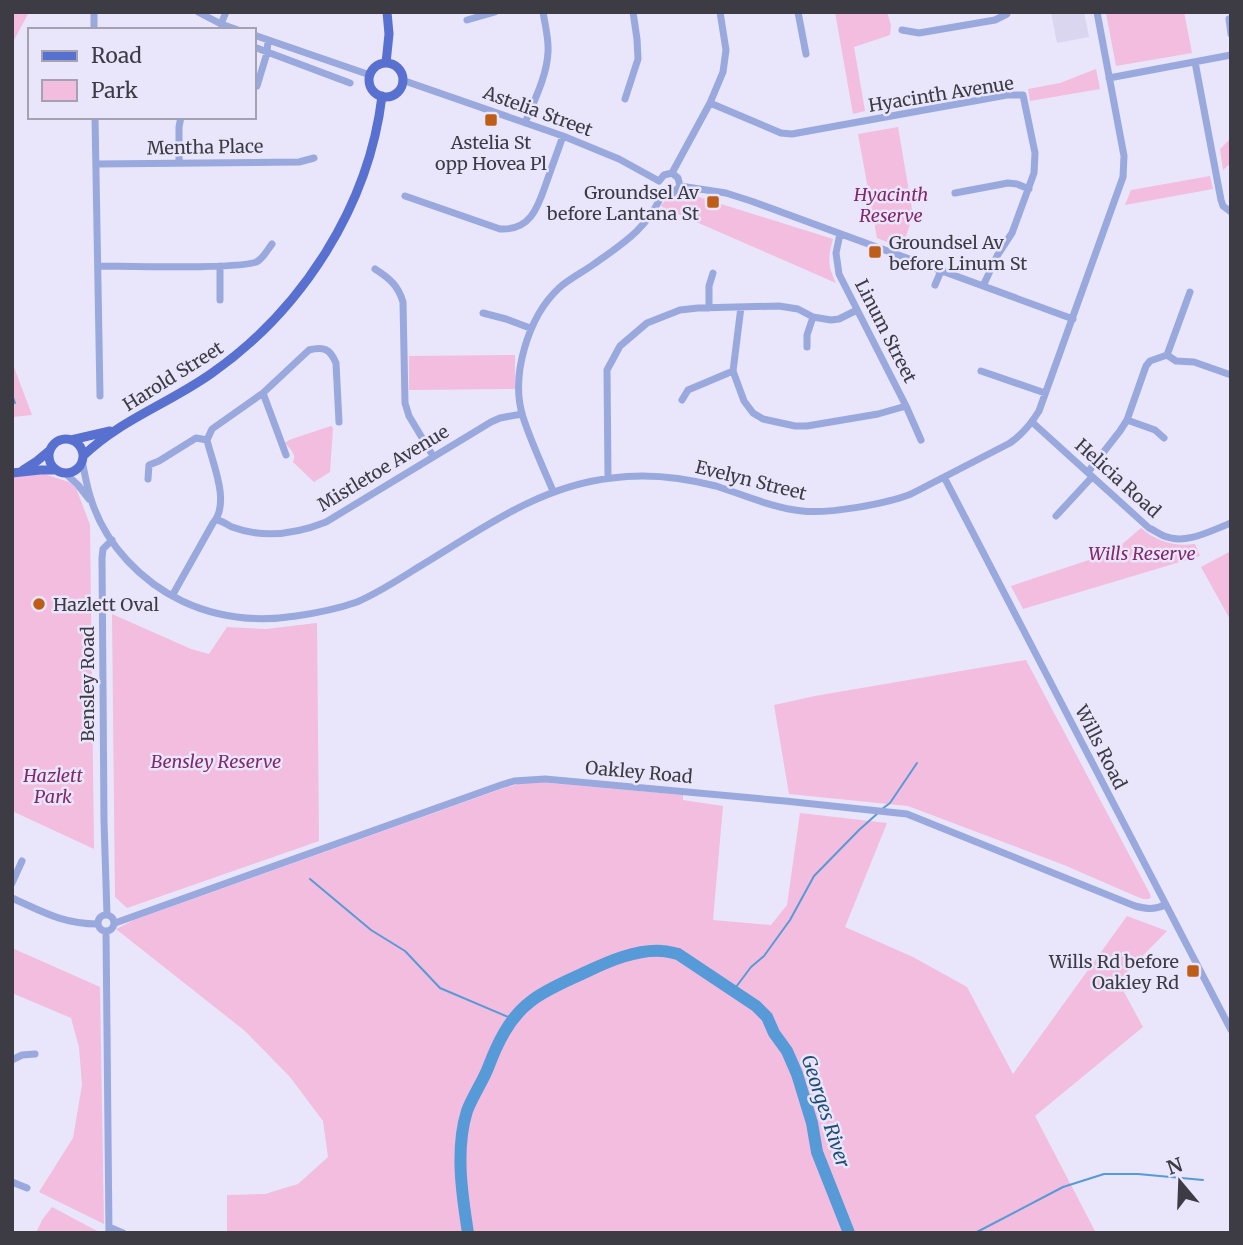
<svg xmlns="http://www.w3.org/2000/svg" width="1243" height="1245" font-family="Merriweather,serif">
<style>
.built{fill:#dad6f0}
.green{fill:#f2bdde}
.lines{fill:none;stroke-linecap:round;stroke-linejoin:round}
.stream{stroke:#569ad7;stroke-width:2}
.river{stroke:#569ad7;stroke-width:12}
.minor{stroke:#99a9de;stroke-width:7}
.major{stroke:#5870cf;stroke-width:9}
.poi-dot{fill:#bd5d18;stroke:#e9e5fa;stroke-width:2.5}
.labels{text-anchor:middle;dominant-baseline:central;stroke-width:5;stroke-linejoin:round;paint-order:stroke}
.street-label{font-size:18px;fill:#3d3c44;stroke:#e9e5fa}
.poi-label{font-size:18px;fill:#3d3c44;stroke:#e9e5fa;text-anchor:end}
.park-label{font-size:18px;font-style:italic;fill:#83296a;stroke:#e9e5fa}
.water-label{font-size:19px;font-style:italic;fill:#1c4d76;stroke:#e9e5fa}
</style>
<rect width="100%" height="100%" fill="#e9e5fa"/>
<!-- built -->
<path class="built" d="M 1051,12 L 1084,12 L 1089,37 L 1057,43 Z"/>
<!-- green -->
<path class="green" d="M 12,12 L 29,12 L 12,44 Z
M 835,12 L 887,12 L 891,25 L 890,35 L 854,47 L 865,111 L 853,114 Z
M 1184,12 L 1192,53 L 1116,66 L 1106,13 Z
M 1096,69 L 1100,89 L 1030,101 L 1028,89 L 1060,83 Z
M 898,127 L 913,215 L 902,248 L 877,238 L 858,134 Z
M 1231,138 L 1231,163 L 1223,170 L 1220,149 Z
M 1210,176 L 1213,189 L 1125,205 L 1131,190 Z
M 683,192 L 833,239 C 828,257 827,265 836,283 L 662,207 L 661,205 L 668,198 Z
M 515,355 L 515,389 L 409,390 L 409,356 Z
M 12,362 L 32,415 L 12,417 Z
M 331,426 L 333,428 L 330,472 L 314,482 L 293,462 C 297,454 290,449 285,443 L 289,440 Z
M 41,473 L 69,482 L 76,488 L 90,525 L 94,849 L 12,811 L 12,477 Z
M 1141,528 C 1156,541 1174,547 1195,544 L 1200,556 L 1023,609 L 1011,586 L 1113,552 Z
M 1231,551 L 1231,621 L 1201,567 Z
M 112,614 L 191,649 L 209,654 L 227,627 L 266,629 L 317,623 L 319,841 L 127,908 L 115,897 Z
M 1026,660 L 1150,894 L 1151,897 L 1149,899 L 1143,899 L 1133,895 L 1064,865 L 908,806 L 789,794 L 774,705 L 815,696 Z
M 537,782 L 683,795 L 683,800 L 723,806 L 713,920 L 771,925 L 787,905 L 800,813 L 887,823 L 845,927 L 913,957 L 967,987 L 1013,1074 L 1127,916 L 1167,931 L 1118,981 L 1143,1027 L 1035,1116 L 1096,1233 L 227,1233 L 227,1195 L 265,1194 L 298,1184 L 328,1157 L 323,1121 L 290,1077 L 245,1031 L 116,929 L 134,920 L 504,788 L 522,783 Z
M 12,948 L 100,987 L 104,1224 L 39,1192 L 73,1138 L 82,1085 L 79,1047 L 71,1018 L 12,993 Z
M 52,1207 L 99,1232 L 99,1233 L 36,1233 L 42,1220 Z"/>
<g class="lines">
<!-- stream -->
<path class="stream" d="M 12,395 L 15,403
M 882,809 L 890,803 L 917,763
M 310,879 L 371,930 L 405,951 L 440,988 L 513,1019
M 733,991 L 751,967 L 764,956 L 790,920 L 814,876 L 859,830 L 878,813
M 975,1233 L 1063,1187 L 1104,1174 L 1138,1174 L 1203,1180"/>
<!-- river -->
<path class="river" d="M 468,1233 C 462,1195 455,1149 467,1111 C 472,1097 482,1083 488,1068 C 497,1044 509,1018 530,1002 C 544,990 569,980 586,972 C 609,961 637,949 662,951 C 667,951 673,953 678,954 L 756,1006 L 767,1017 L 774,1033 L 787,1051 L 797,1074 L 812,1123 L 817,1152 L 849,1233"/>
<!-- minor -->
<path class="minor" d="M 94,12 L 94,30
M 198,12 L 221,24 L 238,30
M 798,12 L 806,54
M 1229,19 L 1231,34
M 467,20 L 495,12
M 221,24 L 226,12
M 902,30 L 919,33 L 995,20 L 1007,14 L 1007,12
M 254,35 L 370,75
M 254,47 L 350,83
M 1195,62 L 1221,200 L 1223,206 L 1231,212
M 1109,78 L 1231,55
M 402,80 L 563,136 L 619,159 L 659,181
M 257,86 L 267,53 L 268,40
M 625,99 L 638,59 L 637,39 L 633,12
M 710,103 L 781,133 L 792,134 L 1007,95 L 1023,95 L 1035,153 L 1034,173 L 1012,233 L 997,256 L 983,286
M 95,117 L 100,396
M 525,123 C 534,101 547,76 548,52 C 549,39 545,25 543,12
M 179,163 L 179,127 L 181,117
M 96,164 L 299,162 L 314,158
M 672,173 L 710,103 L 723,72 L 726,50 L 720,12
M 659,181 L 664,175 L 672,173 L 678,178 L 680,186
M 680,186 L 726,193 L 751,201 L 1073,319
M 663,192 L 673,193 L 680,186
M 955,193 L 1008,183 L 1017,184 L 1029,189
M 405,196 L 500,229 C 533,231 539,203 548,178 C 553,164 558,150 563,136
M 840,234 L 836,253 L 839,274 L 906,406 L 921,440
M 98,266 C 122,266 245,270 258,261 C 264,257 268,249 272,244
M 220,266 L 220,300
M 375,269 C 389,278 398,285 403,302 L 405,403 L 409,416 L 433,456
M 935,285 L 941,271
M 741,307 L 733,371 L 744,401 L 753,413 L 763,419 L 795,426 L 807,426 L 878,414 L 906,406
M 709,308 L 709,286 L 713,273
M 483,313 L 506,319 L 530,328
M 807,347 L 807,335 L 813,317
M 1167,355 L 1176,361 L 1194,362 L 1231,375
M 1167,355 L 1190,292
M 981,371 L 1045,393
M 263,393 L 286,455
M 682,400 L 688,390 L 733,371
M 1127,420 L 1155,430 L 1164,438
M 1032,422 L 1149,528 C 1154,530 1159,534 1164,536 C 1186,545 1210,531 1231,523
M 207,440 L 212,429 L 263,393 L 309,350 C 324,346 330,349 336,363 L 339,422
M 82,461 C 85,474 87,489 92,502 C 106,545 142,582 182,601 C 218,618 257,622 296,616 C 317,613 337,609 357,602 C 378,593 398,580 417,568 C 479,531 538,486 612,478 C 647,473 681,477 716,486 C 744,495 773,508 802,511 C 829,514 886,504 911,494 L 1010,443 C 1023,434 1031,424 1039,411 L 1123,177 L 1124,156 L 1097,12
M 1088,472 L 1120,431 L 1127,420 L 1146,366 L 1150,361 L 1167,355
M 65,473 L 78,485 L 89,499
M 944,477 L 1231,1030
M 608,478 L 607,370 L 620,346 L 647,323 L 680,310 L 698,308 L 779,306 L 798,309 L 813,317 L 831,320 L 839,319 L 857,310
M 148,479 L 149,465 L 159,461 L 196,438 L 207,440
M 553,491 C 543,467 531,442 523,417 C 510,376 528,317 559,288 C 569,279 583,272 594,264 C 624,243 649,227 663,192
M 1056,516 L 1092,477
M 217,520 C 223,521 227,525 232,527 C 264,539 296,534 326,522 L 491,422 L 500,418 L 522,414
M 172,596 L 213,523 C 231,503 212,462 207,440
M 12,883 L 22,861
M 12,898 C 43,912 63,924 98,924
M98 923a8 8 0 1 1 16 0a8 8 0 1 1-16 0Z
M 107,915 L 104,821 L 102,558 L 103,549 L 112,540
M 115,923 L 501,785 L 514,781 L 545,779 L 785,801 L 907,814 L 1135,906 C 1147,909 1154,910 1165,905
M 106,931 L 109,1233
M 12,1060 L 22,1055 L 35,1054
M 12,1182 L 27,1188
M 109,1227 L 123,1233"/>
<!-- major -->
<path class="major" d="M 386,63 L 389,34 L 387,12
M369 80a17 17 0 1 1 34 0a17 17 0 1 1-34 0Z
M49 456a17 17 0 1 1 34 0a17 17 0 1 1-34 0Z
M 71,440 L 110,431
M 83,456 C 120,420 170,403 212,373 C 302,310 369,206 382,96
M 23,470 L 37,461 L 49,451
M 12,473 L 40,470 L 56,470"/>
</g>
<!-- markers -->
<g class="poi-dot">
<rect x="484" y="113" width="14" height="14" rx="3.5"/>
<rect x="706" y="195" width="14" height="14" rx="3.5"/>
<rect x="868" y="245" width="14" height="14" rx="3.5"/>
<circle cx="39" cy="604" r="7"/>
<rect x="1186" y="964" width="14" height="14" rx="3.5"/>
</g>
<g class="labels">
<!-- street labels -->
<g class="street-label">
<text transform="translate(941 94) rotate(-9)">Hyacinth Avenue</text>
<text transform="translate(538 111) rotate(20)">Astelia Street</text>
<text transform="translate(205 147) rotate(-1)">Mentha Place</text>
<text transform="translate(886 331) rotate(63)">Linum Street</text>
<text transform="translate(173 376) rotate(-32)">Harold Street</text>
<text transform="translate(383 468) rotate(-31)">Mistletoe Avenue</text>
<text transform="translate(1118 478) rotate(42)">Helicia Road</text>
<text transform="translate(751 480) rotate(14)">Evelyn Street</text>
<text transform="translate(87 684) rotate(-90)">Bensley Road</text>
<text transform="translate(1101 747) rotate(63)">Wills Road</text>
<text transform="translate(639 772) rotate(5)">Oakley Road</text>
</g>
<!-- poi labels -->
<g class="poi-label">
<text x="491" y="142" text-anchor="middle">Astelia St<tspan x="491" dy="21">opp Hovea Pl</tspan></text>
<text x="699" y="192">Groundsel Av<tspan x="699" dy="21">before Lantana St</tspan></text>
<text x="889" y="242" text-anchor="start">Groundsel Av<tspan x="889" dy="21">before Linum St</tspan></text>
<text x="53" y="604" text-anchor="start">Hazlett Oval</text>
<text x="1179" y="961">Wills Rd before<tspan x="1179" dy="21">Oakley Rd</tspan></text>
</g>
<!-- park labels -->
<g class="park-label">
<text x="891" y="194">Hyacinth<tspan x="891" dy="21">Reserve</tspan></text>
<text x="1142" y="553">Wills Reserve</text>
<text x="216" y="761">Bensley Reserve</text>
<text x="53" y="775">Hazlett<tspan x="53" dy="21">Park</tspan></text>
</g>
<!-- water labels -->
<g class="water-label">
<text transform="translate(826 1111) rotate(72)">Georges River</text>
</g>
</g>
<!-- border -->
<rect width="1243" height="1245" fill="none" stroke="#3d3c44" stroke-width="28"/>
<!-- legend -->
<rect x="28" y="28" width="228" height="91" fill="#e9e5fa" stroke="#a4a1b1" stroke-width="2"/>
<rect x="42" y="51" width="35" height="10" fill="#5870cf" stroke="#a4a1b1" stroke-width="2"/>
<text x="91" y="63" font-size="21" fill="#3d3c44">Road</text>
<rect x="42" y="80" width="35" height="21" fill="#f2bdde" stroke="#a4a1b1" stroke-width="2"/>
<text x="91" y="98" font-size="21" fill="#3d3c44">Park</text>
<!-- north arrow -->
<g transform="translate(1180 1182) rotate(341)" stroke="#e9e5fa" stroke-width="5" paint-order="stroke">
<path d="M0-5L12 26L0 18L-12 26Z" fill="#3d3c44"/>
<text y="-10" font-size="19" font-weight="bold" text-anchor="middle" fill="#3d3c44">N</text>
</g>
</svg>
